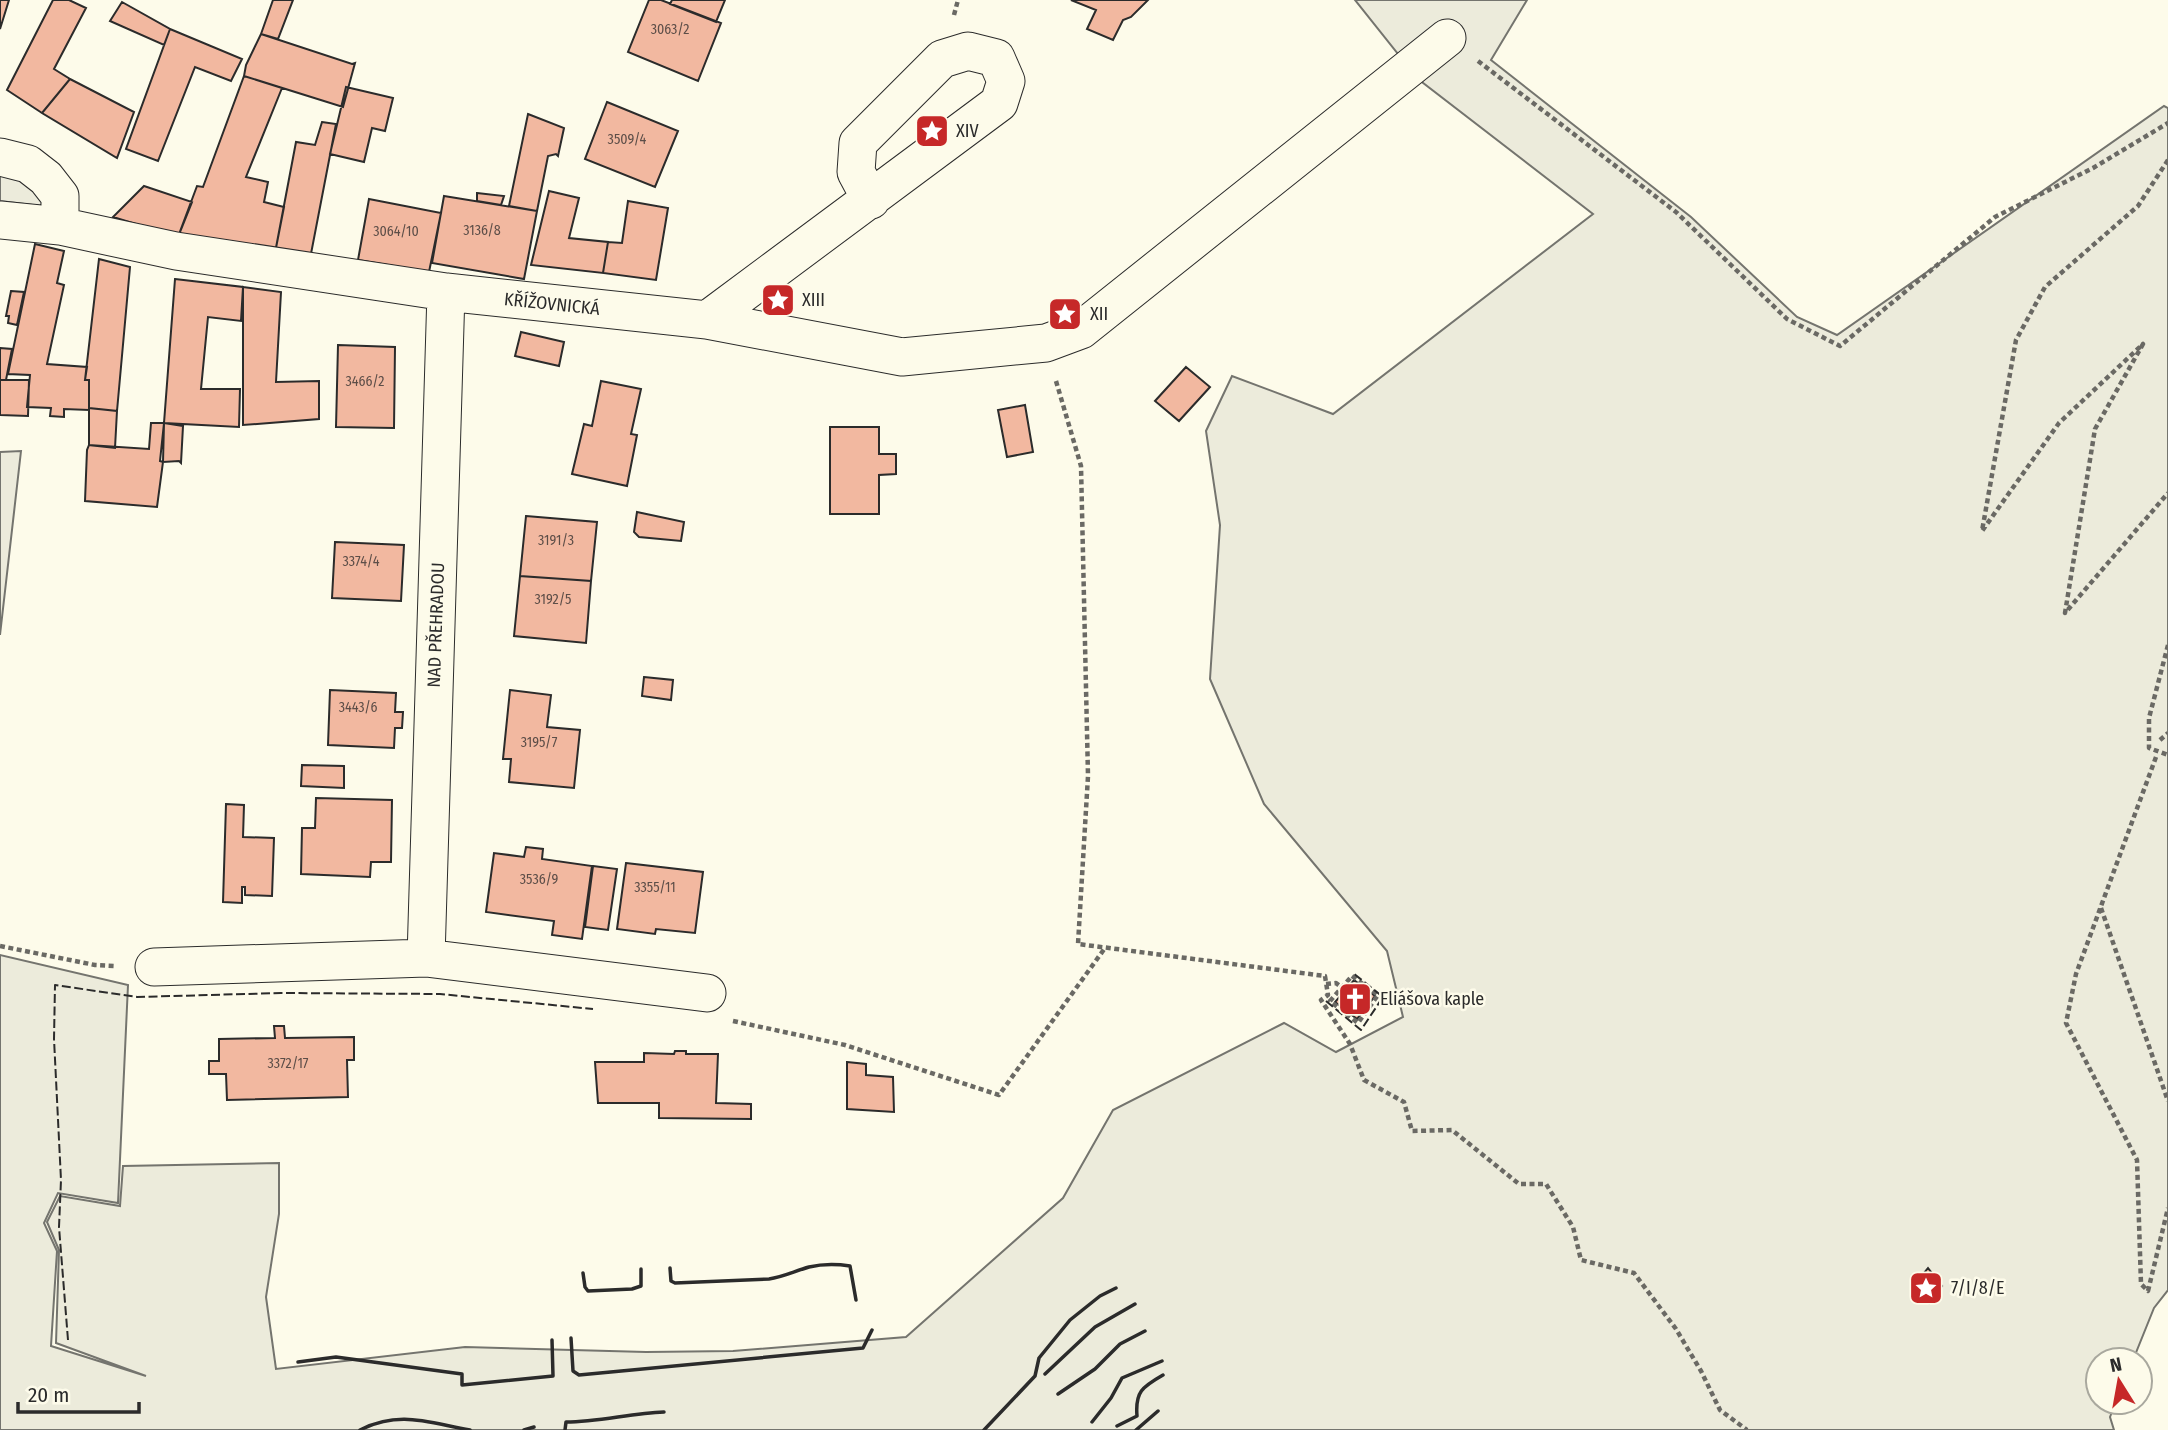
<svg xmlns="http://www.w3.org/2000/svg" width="2168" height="1430" font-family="'Fira Sans Condensed',sans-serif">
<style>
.green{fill:#ecebdb;stroke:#74746e;stroke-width:2}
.building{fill:#f2b8a0;stroke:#2b2b2b;stroke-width:2}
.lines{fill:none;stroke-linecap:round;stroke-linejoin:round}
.minor-casing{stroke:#2b2b2b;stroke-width:39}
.path{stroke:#6a6964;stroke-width:4.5;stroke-dasharray:5 3.5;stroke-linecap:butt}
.minor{stroke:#fdfbea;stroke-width:37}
.fence{stroke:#2b2b2b;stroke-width:2;stroke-dasharray:9 3.5;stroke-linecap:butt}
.wall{stroke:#2b2b2b;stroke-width:3.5}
.labels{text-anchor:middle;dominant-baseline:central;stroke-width:5;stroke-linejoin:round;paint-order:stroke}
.number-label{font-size:14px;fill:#5d4e48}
.poi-label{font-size:18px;fill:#2b2b2b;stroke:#fdfbea;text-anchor:start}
.street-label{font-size:18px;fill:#2b2b2b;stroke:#fdfbea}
</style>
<rect width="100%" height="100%" fill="#fdfbea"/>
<!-- green -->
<path class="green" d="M 1355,0 L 1527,0 L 1491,60 L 1691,217 L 1797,317 L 1837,335 L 2164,106 L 2168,108 L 2168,1290 L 2154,1308 L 2133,1360 L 2098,1360 L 2098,1402 L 2116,1402 L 2110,1417 L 2114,1430 L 0,1430 L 0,955 L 128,985 L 118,1203 L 58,1193 L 44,1223 L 57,1251 L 51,1346 L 146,1376 L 56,1343 L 59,1250 L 47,1222 L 60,1196 L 120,1206 L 123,1166 L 279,1163 L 279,1214 L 266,1297 L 276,1369 L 465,1347 L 646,1352 L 733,1351 L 906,1337 L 1063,1198 L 1113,1110 L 1284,1023 L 1336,1052 L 1403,1017 L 1387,951 L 1264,804 L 1210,679 L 1220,525 L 1206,431 L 1232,376 L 1333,414 L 1593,214 L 1418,79 Z
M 0,166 L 44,197 L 41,206 L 0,201 Z
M 21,451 L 0,635 L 0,452 Z"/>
<!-- building -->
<path class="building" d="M 0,0 L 9,0 L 0,29 Z
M 53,0 L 69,0 L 86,8 L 54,69 L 70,79 L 42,113 L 7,90 Z
M 273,0 L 293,0 L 278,39 L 261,34 Z
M 649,0 L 661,0 L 721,23 L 698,81 L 628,52 Z
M 672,0 L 725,0 L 716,22 L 670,4 Z
M 1071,0 L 1148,0 L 1131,17 L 1123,20 L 1113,40 L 1087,29 L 1096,10 Z
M 122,2 L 170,29 L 164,45 L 110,21 Z
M 170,29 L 242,59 L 231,81 L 195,67 L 158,161 L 126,149 Z
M 261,34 L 352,64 L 355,63 L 343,107 L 244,76 L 246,65 Z
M 244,76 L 282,88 L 246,177 L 268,182 L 264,202 L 284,207 L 275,253 L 178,237 L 197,186 L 203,187 Z
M 70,79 L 134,112 L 117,158 L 42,113 Z
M 346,87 L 393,98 L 385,131 L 372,128 L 364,162 L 330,154 Z
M 607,102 L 678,131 L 655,187 L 585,159 Z
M 528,114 L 564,128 L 558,156 L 556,154 L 548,156 L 537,211 L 509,206 Z
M 322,122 L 336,124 L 310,259 L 275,253 L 296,142 L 315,145 Z
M 144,186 L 192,202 L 178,237 L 113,217 Z
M 549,191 L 579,198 L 569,238 L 608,242 L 603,273 L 531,265 Z
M 477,193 L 504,196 L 501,205 L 477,201 Z
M 444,196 L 537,211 L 524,279 L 432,263 Z
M 369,199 L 441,213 L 429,272 L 358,260 Z
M 628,201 L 668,208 L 656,280 L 603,273 L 608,242 L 622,243 Z
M 35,244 L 64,251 L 57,283 L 64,285 L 47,364 L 87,367 L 85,380 L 89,380 L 89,410 L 64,409 L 64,417 L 50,416 L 51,408 L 27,407 L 30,375 L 8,374 Z
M 99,259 L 130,267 L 117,411 L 89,408 L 89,380 L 85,380 Z
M 175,279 L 243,287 L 241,321 L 208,317 L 201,389 L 240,389 L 239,427 L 164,423 Z
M 243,287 L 281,292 L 276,382 L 319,381 L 319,419 L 243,425 Z
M 11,291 L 24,292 L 17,325 L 8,323 L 9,316 L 6,316 Z
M 521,332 L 564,342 L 559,366 L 515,356 Z
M 338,345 L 395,347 L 394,428 L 336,427 Z
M 0,348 L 12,349 L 6,380 L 0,380 Z
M 1186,367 L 1210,387 L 1179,421 L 1155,401 Z
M 0,380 L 29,380 L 28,416 L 0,415 Z
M 601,381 L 641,389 L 631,434 L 637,435 L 627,486 L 572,474 L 584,424 L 592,426 Z
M 1025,405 L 1033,452 L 1007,457 L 998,410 Z
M 89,408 L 117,411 L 115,448 L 89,445 Z
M 151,423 L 164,423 L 160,461 L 163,462 L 157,507 L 85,501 L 87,450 L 89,445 L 149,449 Z
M 164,423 L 183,426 L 181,463 L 179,461 L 163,462 Z
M 830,427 L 879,427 L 879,454 L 896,454 L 896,474 L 879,475 L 879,514 L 830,514 Z
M 637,512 L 684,522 L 681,541 L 639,537 L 634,532 Z
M 526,516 L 597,522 L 591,581 L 520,576 Z
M 335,542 L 404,545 L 401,601 L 332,598 Z
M 520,576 L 591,581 L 586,643 L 514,636 Z
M 644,677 L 673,680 L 671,700 L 642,696 Z
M 330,690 L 396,693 L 395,712 L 403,712 L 402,728 L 395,728 L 394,748 L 328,745 Z
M 510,690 L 551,695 L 547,727 L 580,730 L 574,788 L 509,782 L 511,759 L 503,759 Z
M 302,765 L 344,766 L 344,788 L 301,786 Z
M 316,798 L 392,800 L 391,862 L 371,862 L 370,877 L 301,874 L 302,828 L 315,828 Z
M 226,804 L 244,805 L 243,837 L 274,838 L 272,896 L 245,895 L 245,887 L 242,887 L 242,903 L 223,902 Z
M 526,847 L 543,849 L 542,859 L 592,866 L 582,939 L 552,935 L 554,921 L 486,912 L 494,853 L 524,857 Z
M 626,863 L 703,872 L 695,933 L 656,929 L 655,934 L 617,929 Z
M 593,866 L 617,869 L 608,930 L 585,927 Z
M 1354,980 L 1375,996 L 1357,1019 L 1335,1002 Z
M 274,1026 L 284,1026 L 285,1038 L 354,1037 L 354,1060 L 347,1060 L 348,1097 L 227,1100 L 226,1074 L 209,1074 L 209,1061 L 219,1061 L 219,1039 L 275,1038 Z
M 675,1051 L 686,1051 L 686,1054 L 718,1054 L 716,1103 L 751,1104 L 751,1119 L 659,1118 L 659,1103 L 598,1103 L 595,1062 L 644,1062 L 644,1053 L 674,1054 Z
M 847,1062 L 866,1064 L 866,1075 L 893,1077 L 894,1112 L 847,1109 Z
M 1928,1268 L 1942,1286 L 1929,1303 L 1912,1288 Z"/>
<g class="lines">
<!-- minor casing -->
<g class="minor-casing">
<path id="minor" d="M 0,157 L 28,164 L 46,178 L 60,196 L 60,226
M 0,220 L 60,226 L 176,251 L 446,292 L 707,320 L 902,357 L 1046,343 L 1081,330 L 1447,38
M 707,320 L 999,103 L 1006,81 L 996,58 L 968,51 L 942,59 L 858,143 L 856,172 L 871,200
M 426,958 L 446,292
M 154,967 L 426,958 L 707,993"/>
</g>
<!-- path -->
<path class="path" d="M 954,15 L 958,0
M 1478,61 L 1676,212 L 1787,319 L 1840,346 L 1995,217 L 2093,168 L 2168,123
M 2168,160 L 2138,206 L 2045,287 L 2016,340 L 1982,531 L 2059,423 L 2143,344 L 2095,429 L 2065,613 L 2168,493
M 1056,381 L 1081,466 L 1088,776 L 1078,944 L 1325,976 L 1328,995 L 1321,1000 L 1350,1044 L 1364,1080 L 1404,1102 L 1412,1131 L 1452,1130 L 1519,1184 L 1546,1184 L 1573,1227 L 1581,1260 L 1634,1273 L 1676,1329 L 1701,1371 L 1720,1410 L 1747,1430
M 2168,645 L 2149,718 L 2149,748 L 2168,755
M 2160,740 L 2168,733
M 2156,757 L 2076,974 L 2066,1023 L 2137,1160 L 2141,1284 L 2148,1291 L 2168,1208
M 2101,908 L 2168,1101
M 0,946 L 95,965 L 116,966
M 1352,976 L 1378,995 L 1358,1023 L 1330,1001 Z
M 1326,984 L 1336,983 L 1345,990
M 733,1021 L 845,1045 L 999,1095 L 1105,948"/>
<!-- minor -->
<use href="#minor" class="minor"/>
<!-- fence -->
<path class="fence" d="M 1326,1001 L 1361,1030 L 1383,997 L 1353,973
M 68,1340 L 59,1227 L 61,1180 L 54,1039 L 55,985 L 137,997 L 281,993 L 440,994 L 593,1009"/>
<!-- wall -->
<path class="wall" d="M 670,1268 L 671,1281 L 675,1283 L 769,1279 C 783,1277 795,1271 809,1267 C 822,1264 837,1264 850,1266 L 856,1300
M 583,1273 L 585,1287 L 588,1291 L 632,1289 L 641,1286 L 641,1269
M 571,1338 L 573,1371 L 579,1375 L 863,1348 L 872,1330
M 298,1362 L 336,1357 L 462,1374 L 462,1385 L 553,1376 L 552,1340
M 1045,1374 L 1095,1327 L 1135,1304
M 1058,1394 L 1095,1369 L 1120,1344 L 1145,1331
M 1092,1422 L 1111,1398 L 1122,1378 L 1162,1361
M 1117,1426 L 1137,1416 C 1135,1392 1142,1387 1163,1375
M 360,1430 C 400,1410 429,1423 470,1430
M 524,1430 L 534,1427
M 565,1430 L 566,1422 C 599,1422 631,1413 664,1412
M 984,1430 L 1035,1376 L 1039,1358 L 1070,1320 L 1100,1296 L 1116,1288
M 1136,1430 L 1158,1411"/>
</g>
<!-- icons -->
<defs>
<g id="sight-square" transform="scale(1.75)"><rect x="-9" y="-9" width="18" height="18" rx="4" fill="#c62828" stroke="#fdfbea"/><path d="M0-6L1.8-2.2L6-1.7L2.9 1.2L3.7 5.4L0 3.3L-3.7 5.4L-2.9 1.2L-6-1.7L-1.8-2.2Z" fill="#fff"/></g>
<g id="church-square" transform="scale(1.75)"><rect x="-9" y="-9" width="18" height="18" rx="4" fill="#c62828" stroke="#fdfbea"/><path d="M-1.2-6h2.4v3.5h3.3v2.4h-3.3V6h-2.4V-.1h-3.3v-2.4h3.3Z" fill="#fff"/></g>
</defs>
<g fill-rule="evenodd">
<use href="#sight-square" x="932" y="131"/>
<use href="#sight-square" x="778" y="300"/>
<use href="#sight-square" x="1065" y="314"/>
<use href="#church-square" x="1355" y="999"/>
<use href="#sight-square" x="1926" y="1288"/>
</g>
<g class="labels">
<!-- number labels -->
<g class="number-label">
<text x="670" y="29">3063/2</text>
<text x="627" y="139">3509/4</text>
<text x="482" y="230">3136/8</text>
<text x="396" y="231">3064/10</text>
<text x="365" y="381">3466/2</text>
<text x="556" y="540">3191/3</text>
<text x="361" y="561">3374/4</text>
<text x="553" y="599">3192/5</text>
<text x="358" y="707">3443/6</text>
<text x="539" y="742">3195/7</text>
<text x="539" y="879">3536/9</text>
<text x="655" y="887">3355/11</text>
<text x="288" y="1063">3372/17</text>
</g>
<!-- poi labels -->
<g class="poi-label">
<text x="956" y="131">XIV</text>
<text x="802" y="300">XIII</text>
<text x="1090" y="314">XII</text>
<text x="1380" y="999">Eliášova kaple</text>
<text x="1951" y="1288">7/I/8/E</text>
</g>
<!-- street labels -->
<g class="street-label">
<text transform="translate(552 304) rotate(6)">KŘÍŽOVNICKÁ</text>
<text transform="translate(436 625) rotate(-88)">NAD PŘEHRADOU</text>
</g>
</g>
<!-- north arrow -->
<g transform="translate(2119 1381) rotate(349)"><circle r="33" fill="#fdfbea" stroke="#a9a89e" stroke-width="2"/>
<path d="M0-5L12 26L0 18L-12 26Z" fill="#c62828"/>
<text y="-10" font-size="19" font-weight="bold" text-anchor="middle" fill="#2b2b2b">N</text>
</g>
<!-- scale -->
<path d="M18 1402v10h121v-10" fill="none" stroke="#2b2b2b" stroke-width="3.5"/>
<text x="28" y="1402" font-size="21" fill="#2b2b2b" stroke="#fdfbea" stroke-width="5" paint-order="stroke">20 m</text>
</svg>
